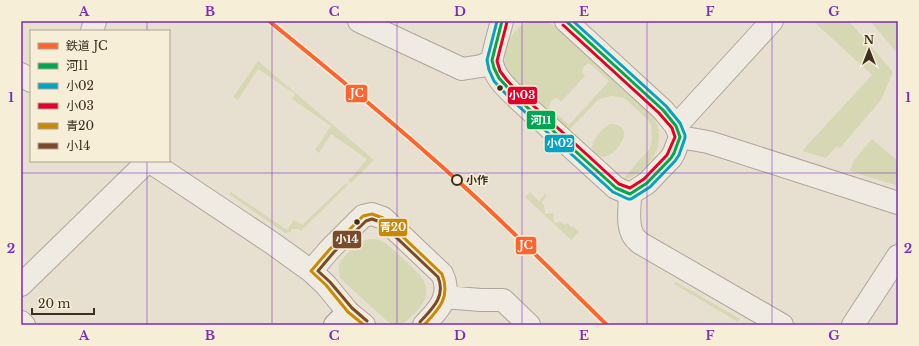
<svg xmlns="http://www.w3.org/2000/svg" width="919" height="346" font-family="'Libre Baskerville','Noto Sans JP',serif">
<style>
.green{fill:#d6d7b3;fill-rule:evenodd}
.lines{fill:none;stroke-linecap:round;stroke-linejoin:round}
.street-casing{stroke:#ada599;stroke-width:24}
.secondary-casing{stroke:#9c958a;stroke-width:24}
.street{stroke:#efebe3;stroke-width:22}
.secondary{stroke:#efebe3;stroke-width:22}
.bus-1-casing{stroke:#f7eed8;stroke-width:6}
.bus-2-casing{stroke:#f7eed8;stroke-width:6}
.bus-3-casing{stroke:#f7eed8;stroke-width:6}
.bus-4-casing{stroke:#f7eed8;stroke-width:6}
.bus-5-casing{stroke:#f7eed8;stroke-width:6}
.bus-1{stroke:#00a651;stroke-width:3}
.bus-2{stroke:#03a3c5;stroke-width:3}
.bus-3{stroke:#e4002b;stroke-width:3}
.bus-4{stroke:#c88808;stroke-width:3}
.bus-5{stroke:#7a4b2a;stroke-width:3}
.rail-1-casing{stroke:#f7eed8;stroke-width:7}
.rail-1{stroke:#fe642e;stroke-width:4}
.grid{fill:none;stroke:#7b2cbf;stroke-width:1;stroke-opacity:0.55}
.bus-dot{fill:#3d2e20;stroke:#f7eed8;stroke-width:1.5}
.stop-dot{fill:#f7eed8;stroke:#3d2e20;stroke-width:2}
.labels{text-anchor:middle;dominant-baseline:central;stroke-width:3;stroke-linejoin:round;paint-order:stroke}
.stop-label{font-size:11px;font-weight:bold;fill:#3d2e20;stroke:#f7eed8;text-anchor:start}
.line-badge{stroke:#f7eed8;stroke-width:1.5}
.badge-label{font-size:11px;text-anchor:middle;font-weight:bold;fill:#fff}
.neatline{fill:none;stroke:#7b2cbf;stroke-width:1.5}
.grid-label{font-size:13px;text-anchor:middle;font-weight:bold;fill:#7b2cbf}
</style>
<rect width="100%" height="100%" fill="#e7e0d1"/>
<!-- green -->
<path class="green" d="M 530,21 L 545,21 L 552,24 L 651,114 C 671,139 651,172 624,180 L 623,179 L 650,148 L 652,140 L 651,125 L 648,120 L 624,98 L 612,96 L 599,99 L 569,130 L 515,81 C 512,78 509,75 507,71 C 499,52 512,27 530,21 ZM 589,63 L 609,81 L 569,125 L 549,107 L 551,101 L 557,98 L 561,102 L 585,76 L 582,72 L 584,66 Z
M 813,21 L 849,21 L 893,72 L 881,100 L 840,148 L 837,146 L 826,158 L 802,151 L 872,75 Z
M 870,21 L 898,21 L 898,54 Z
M 258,61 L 374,160 L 351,183 L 348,180 L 353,176 L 367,159 L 331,134 L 319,153 L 315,150 L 331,126 L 292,99 L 295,94 L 258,69 L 238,100 L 233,97 Z
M 611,124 C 639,125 615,158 602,157 C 599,157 596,155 594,153 C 587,144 603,127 611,124 Z
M 872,139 L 898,161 L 898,186 L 850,171 L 854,160 Z
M 346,183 L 348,185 L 301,231 L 300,231 L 299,229 L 291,229 L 291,232 L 285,233 L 229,194 L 231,192 L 287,230 L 294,220 L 302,225 Z
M 530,192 L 539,201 L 546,193 L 546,197 L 541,203 L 544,205 L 545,214 L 553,213 L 554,223 L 561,222 L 565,225 L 567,223 L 572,228 L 573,226 L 579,232 L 571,240 L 525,197 Z
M 370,239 C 374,239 378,239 382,241 C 388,244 418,272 423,279 C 424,281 425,284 426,287 C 428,300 420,308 412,316 C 403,325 399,326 388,322 L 341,279 C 339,275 338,271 339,266 C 340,259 356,244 363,241 C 365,240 369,240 370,239 Z
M 676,282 L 740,319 L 738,322 L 674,284 Z"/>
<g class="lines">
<!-- street casing -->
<g class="street-casing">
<path id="street" d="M 359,21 L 462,69 L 481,66 L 491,62
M 502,21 C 500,29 491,58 492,63 C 495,78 507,88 517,98 L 616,188 L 630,194 L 647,183 L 671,158 L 674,153 L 680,137 L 676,126 L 663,110 L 566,21
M 92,31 L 95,21
M 21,74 L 31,81
M 676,126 L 772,21
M 680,137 L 708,142 L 721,146 L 898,203
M 149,161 L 272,243 L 311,271 L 326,285 L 348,312 L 364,325
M 630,194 C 630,205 627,223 632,233 C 633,237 637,240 640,243 L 782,325
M 311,271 L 330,249 L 363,216 L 372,214 L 383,218 L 442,274 C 443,277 445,280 445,283 C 449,301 434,314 424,325
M 21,285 L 148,161
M 444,297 L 481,300 L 503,300 L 529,325
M 21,322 L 24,325
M 853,325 L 898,256"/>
</g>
<!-- secondary casing -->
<g class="secondary-casing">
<path id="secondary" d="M 335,325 L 348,312"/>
</g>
<!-- street -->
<use href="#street" class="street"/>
<!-- secondary -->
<use href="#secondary" class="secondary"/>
<!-- bus-1 casing -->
<g class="bus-1-casing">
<path id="bus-1" d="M 502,21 L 492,60 L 494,68 L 499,78 L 517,98 L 616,188 L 630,194 L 647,183 L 671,158 L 674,153 L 680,137 L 676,126 L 663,110 L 566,21"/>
</g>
<!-- bus-2 casing -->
<g class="bus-2-casing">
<path id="bus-2" d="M 497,21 L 487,60 L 489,70 L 494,81 L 502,90 L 514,102 L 613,192 L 628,199 L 631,199 L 650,187 L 675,161 L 679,155 L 685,138 L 685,135 L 680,123 L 666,106 L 573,21"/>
</g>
<!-- bus-3 casing -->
<g class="bus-3-casing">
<path id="bus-3" d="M 507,22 L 497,61 L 500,71 L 506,79 L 513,87 L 619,184 L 630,188 L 644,179 L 667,155 L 675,137 L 672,128 L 659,113 L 563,25"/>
</g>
<!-- bus-4 casing -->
<g class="bus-4-casing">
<path id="bus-4" d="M 364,325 L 348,312 L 326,285 L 311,271 L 330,249 L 363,216 L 372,214 L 383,218 L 442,274 C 451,297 439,309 424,325"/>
</g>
<!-- bus-5 casing -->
<g class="bus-5-casing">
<path id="bus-5" d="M 367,321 L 352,308 L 330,282 L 318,271 L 334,252 L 366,221 L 372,219 L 380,222 L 438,277 C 446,296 433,308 420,322"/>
</g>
<!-- bus-1 -->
<use href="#bus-1" class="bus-1"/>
<!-- bus-2 -->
<use href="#bus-2" class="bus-2"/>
<!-- bus-3 -->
<use href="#bus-3" class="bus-3"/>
<!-- bus-4 -->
<use href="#bus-4" class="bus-4"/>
<!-- bus-5 -->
<use href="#bus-5" class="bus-5"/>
<!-- rail-1 casing -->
<g class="rail-1-casing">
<path id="rail-1" d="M 269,21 C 337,76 405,132 470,192 C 517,235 561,280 607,325"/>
</g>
<!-- rail-1 -->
<use href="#rail-1" class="rail-1"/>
</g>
<!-- grid -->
<path class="grid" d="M 147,21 L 147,31M 272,21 L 272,325M 397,21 L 397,325M 522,21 L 522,325M 647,21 L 647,325M 772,21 L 772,325M 147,161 L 147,325M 21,173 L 898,173"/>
<!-- markers -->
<g class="bus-dot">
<circle cx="500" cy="88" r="3.5"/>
<circle cx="357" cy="222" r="3.5"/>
</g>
<circle class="stop-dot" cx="457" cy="180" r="5"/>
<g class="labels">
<!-- stop labels -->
<g class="stop-label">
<text x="466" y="180">小作</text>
</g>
</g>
<g class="line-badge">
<rect x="345" y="84" width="23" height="19" rx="4" fill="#fe642e"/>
<rect x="507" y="86" width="31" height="19" rx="4" fill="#e4002b"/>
<rect x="526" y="110" width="30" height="20" rx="4" fill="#00a651"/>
<rect x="544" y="134" width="31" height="19" rx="4" fill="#03a3c5"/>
<rect x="378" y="218" width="30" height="19" rx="4" fill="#c88808"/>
<rect x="332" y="230" width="30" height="19" rx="4" fill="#7a4b2a"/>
<rect x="515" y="236" width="22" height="19" rx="4" fill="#fe642e"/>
</g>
<g class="badge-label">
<text x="357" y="97">JC</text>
<text x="522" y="99">小03</text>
<text x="541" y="124">河11</text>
<text x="560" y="147">小02</text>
<text x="393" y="231">青20</text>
<text x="347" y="243">小14</text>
<text x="526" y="249">JC</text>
</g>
<!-- border -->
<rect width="919" height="346" fill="none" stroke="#f7eed8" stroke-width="44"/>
<!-- legend -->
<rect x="30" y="30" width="140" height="132" fill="#f7eed8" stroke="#ada18e"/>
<rect x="38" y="43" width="20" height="6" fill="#fe642e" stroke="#ada18e"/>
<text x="66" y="50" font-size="12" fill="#3d2e20">鉄道 JC</text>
<rect x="38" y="63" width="20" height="6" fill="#00a651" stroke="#ada18e"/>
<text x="66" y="70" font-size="12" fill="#3d2e20">河11</text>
<rect x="38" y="83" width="20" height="6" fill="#03a3c5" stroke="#ada18e"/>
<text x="66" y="90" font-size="12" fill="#3d2e20">小02</text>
<rect x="38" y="103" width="20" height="6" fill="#e4002b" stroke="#ada18e"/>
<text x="66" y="110" font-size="12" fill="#3d2e20">小03</text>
<rect x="38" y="123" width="20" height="6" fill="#c88808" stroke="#ada18e"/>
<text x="66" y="130" font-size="12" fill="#3d2e20">青20</text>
<rect x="38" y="143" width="20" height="6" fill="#7a4b2a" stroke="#ada18e"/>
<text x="66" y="150" font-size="12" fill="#3d2e20">小14</text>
<!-- north arrow -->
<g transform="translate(869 50)" stroke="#f7eed8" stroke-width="3" paint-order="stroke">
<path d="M0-3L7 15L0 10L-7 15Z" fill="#3d2e20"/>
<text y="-6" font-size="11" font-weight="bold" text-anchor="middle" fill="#3d2e20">N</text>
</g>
<!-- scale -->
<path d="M32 308v6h62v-6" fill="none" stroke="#3d2e20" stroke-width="2"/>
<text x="38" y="308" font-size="12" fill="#3d2e20" stroke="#f7eed8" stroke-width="3" paint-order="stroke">20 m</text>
<rect x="22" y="22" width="875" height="302" class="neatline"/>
<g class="grid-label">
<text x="84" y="16">A</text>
<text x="210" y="16">B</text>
<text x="334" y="16">C</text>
<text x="460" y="16">D</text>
<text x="584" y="16">E</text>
<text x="710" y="16">F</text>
<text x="834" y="16">G</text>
<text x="11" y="102">1</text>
<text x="908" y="102">1</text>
<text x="11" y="253">2</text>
<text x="908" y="253">2</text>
<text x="84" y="340">A</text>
<text x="210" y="340">B</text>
<text x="334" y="340">C</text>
<text x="460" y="340">D</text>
<text x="584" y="340">E</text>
<text x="710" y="340">F</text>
<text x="834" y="340">G</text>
</g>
</svg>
